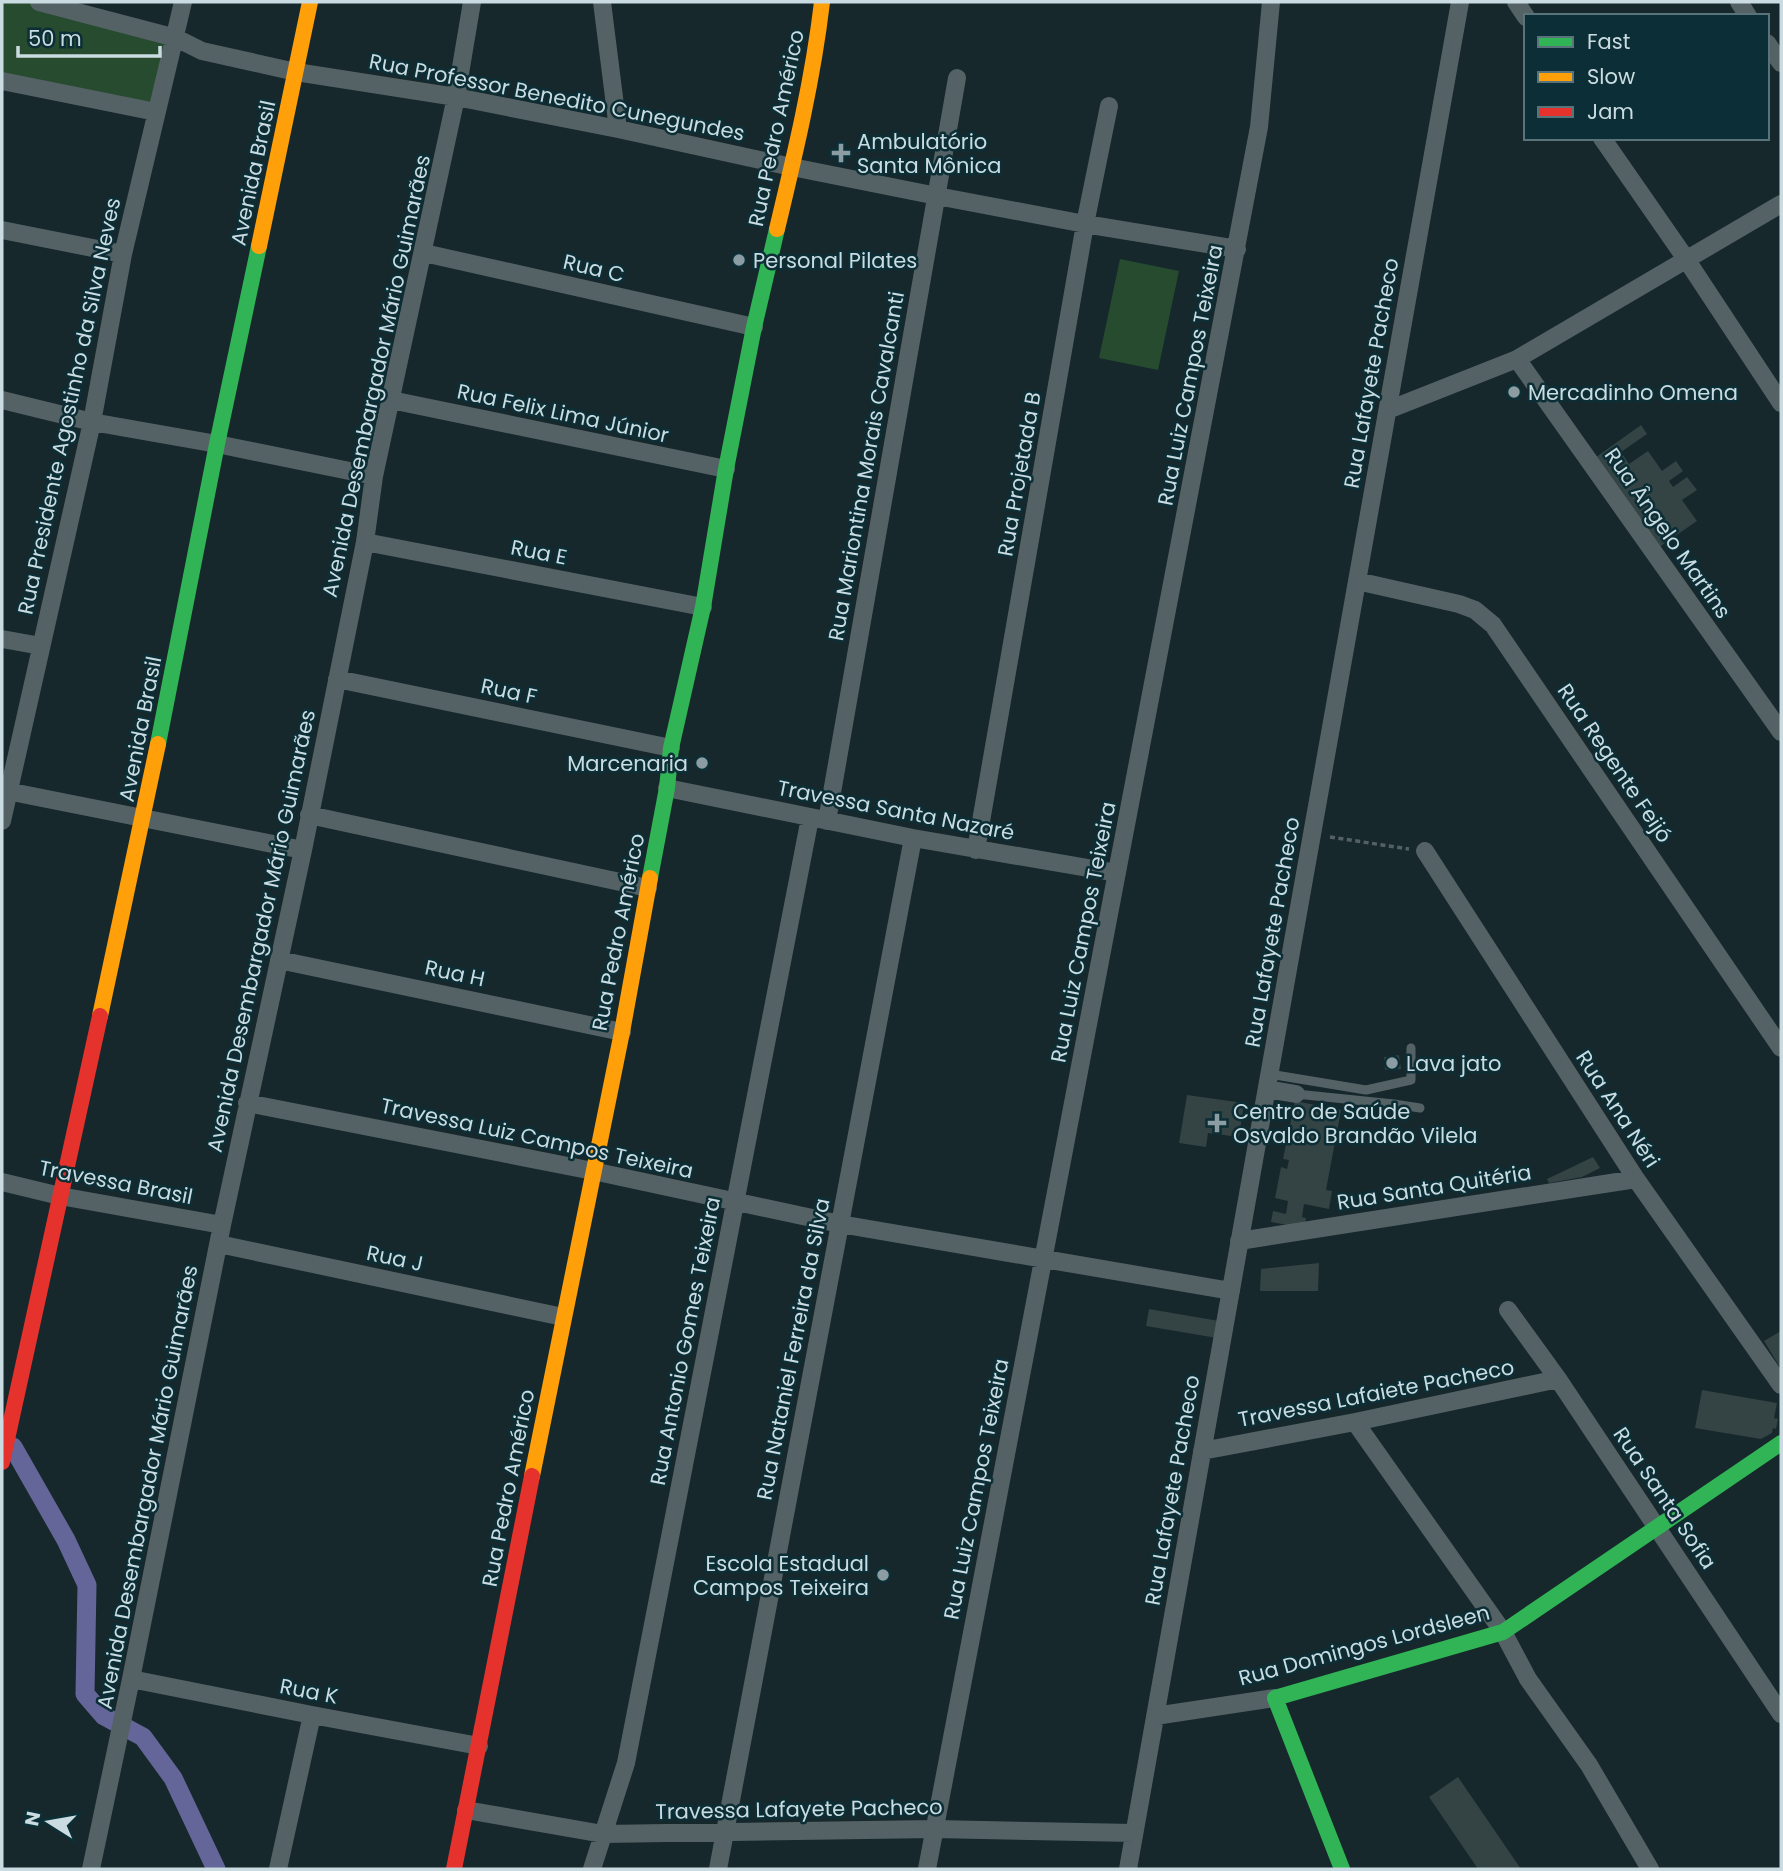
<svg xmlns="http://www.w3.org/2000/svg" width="1783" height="1871" font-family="Poppins,sans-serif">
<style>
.green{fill:#264b2f}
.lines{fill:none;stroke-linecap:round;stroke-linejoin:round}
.canal{stroke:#646598;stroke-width:19}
.building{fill:#344343}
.path{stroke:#546164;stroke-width:3.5;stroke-dasharray:5 3.5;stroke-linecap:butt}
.lane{stroke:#546265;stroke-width:9}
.street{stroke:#546265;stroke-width:18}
.fast{stroke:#30b455;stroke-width:16}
.slow{stroke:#ff9f0a;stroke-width:16}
.jam{stroke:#e5322d;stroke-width:16}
.poi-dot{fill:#8b9da2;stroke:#0c2e36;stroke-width:2.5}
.labels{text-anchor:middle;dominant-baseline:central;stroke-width:5;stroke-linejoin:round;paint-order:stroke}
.street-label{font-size:21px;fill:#cadce1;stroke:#0c2e36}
.poi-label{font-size:21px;fill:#cadce1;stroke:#0c2e36;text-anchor:start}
</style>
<rect width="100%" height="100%" fill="#16282c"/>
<!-- green -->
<path class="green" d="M 2,2 L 39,2 L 176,38 L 156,112 L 2,81 Z
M 1120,259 L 1179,271 L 1158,370 L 1099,358 Z"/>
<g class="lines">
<!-- canal -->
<path class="canal" d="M 13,1447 L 66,1540 L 87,1585 L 85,1694 L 104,1716 L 143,1737 L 173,1778 L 216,1869"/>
</g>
<!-- building -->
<path class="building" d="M 1641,425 L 1647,434 L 1621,452 L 1629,464 L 1648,451 L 1662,471 L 1676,461 L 1683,471 L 1669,481 L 1673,487 L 1687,477 L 1697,490 L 1682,500 L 1697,521 L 1655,550 L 1592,460 Z
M 1399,1055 L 1401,1069 L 1385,1070 L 1384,1057 Z
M 1187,1095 L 1244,1103 L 1239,1137 L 1208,1133 L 1206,1147 L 1179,1143 Z
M 1295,1101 L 1341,1110 L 1326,1190 L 1332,1191 L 1329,1209 L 1304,1204 L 1302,1217 L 1306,1218 L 1304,1228 L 1271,1222 L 1273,1211 L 1286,1214 L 1288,1201 L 1275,1198 L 1281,1167 L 1287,1169 L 1289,1160 L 1283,1159 Z
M 1593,1157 L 1600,1168 L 1582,1177 L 1549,1183 L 1547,1179 Z
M 1319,1263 L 1318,1291 L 1260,1291 L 1261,1269 Z
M 1149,1309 L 1219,1321 L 1217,1338 L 1146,1326 Z
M 1781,1331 L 1781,1369 L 1764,1341 Z
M 1702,1390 L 1777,1403 L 1774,1418 L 1778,1419 L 1776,1429 L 1773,1428 L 1772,1433 L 1761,1439 L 1695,1428 Z
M 1458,1777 L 1521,1869 L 1478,1869 L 1429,1797 Z"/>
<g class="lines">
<!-- path -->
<path class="path" d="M 1330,837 L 1409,849"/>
<!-- lane -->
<path class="lane" d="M 1269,1074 L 1366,1090 L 1411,1080 L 1411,1048
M 1296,1094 L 1394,1104 L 1420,1108"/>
<!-- street -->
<path class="street" d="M 39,2 L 176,38 L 202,51 L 296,72 L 456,97 L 618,129 L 792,167 L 937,196 L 1085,224 L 1237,249
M 602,2 L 618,129
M 1516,2 L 1526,17
M 1739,2 L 1748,16
M 1767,43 L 1781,63
M 2,81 L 156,112
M 1602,138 L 1686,259 L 1781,403
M 2,230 L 123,254
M 424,253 L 754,327
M 1517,359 L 1781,732
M 2,400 L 92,422 L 217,444 L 374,476
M 391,400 L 726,469
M 1388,410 L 1517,359 L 1781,204
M 365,542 L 703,607
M 1357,581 L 1459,604 L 1475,610 L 1493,625 L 1781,1048
M 2,639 L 41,646
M 337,679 L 671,748
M 667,788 L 913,838 L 1117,873
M 2,790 L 303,850
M 309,815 L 648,888
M 2,821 L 92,422 L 123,254 L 183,2
M 827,821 L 957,78
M 976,850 L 1085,224 L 1109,106
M 1425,851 L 1636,1179 L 1781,1385
M 279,960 L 622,1032
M 1267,1089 L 1296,1094
M 247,1103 L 593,1171 L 840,1224 L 1231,1291
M 2,1182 L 60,1196 L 222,1225
M 1239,1241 L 1636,1179
M 219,1244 L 563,1317
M 1508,1310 L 1558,1379 L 1781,1714
M 1355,1422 L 1503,1632 L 1528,1679 L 1589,1765 L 1650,1869
M 1202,1451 L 1355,1422 L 1558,1379
M 131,1679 L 312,1715 L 479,1746
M 1155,1716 L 1275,1698
M 466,1810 L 603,1834 L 935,1829 L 1134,1833
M 91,1869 L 131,1679 L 222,1225 L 303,850 L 365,542 L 374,476 L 456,97 L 472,2
M 278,1869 L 312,1715
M 592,1869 L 626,1763 L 810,818
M 718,1869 L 913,838
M 927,1869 L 1259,127 L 1271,2
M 1128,1869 L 1460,2"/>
<!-- fast -->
<path class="fast" d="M 158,744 L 217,444 L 259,246
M 650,878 L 667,788 L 671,748 L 703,607 L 726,469 L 754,327 L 777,229
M 1342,1869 L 1275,1698 L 1503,1632 L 1781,1443"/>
<!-- slow -->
<path class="slow" d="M 777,229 C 795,154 813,79 822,2
M 259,246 L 310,2
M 100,1016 L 158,744
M 532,1476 L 622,1032 L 650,878"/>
<!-- jam -->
<path class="jam" d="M 2,1462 L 100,1016
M 454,1869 L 532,1476"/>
</g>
<!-- markers -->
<g class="poi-dot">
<path d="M837.5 142.5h7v7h7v7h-7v7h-7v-7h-7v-7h7z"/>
<circle cx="739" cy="260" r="7"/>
<circle cx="1514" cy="392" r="7"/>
<circle cx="702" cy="763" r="7"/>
<circle cx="1392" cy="1063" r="7"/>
<path d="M1213.5 1112.5h7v7h7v7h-7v7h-7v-7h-7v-7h7z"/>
<circle cx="883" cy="1575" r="7"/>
</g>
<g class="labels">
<!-- street labels -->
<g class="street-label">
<text transform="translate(557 97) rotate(11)">Rua Professor Benedito Cunegundes</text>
<text transform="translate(776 128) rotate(-78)">Rua Pedro Américo</text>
<text transform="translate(253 173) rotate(-78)">Avenida Brasil</text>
<text transform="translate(594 268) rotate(13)">Rua C</text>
<text transform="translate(1371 373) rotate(-80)">Rua Lafayete Pacheco</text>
<text transform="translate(1190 375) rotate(-79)">Rua Luiz Campos Teixeira</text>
<text transform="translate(376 376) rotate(-78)">Avenida Desembargador Mário Guimarães</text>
<text transform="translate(69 406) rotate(-78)">Rua Presidente Agostinho da Silva Neves</text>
<text transform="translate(563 413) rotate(12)">Rua Felix Lima Júnior</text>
<text transform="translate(866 466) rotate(-80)">Rua Mariontina Morais Cavalcanti</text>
<text transform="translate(1019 474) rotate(-80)">Rua Projetada B</text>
<text transform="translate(1668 533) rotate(55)">Rua Ângelo Martins</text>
<text transform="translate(539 552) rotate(11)">Rua E</text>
<text transform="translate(509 691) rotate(12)">Rua F</text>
<text transform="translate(140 729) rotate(-79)">Avenida Brasil</text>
<text transform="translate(1615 763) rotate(56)">Rua Regente Feijó</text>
<text transform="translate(896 810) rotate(11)">Travessa Santa Nazaré</text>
<text transform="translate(261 931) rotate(-78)">Avenida Desembargador Mário Guimarães</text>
<text transform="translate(618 932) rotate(-79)">Rua Pedro Américo</text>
<text transform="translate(1083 932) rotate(-79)">Rua Luiz Campos Teixeira</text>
<text transform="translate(1272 932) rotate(-80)">Rua Lafayete Pacheco</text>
<text transform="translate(455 973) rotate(12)">Rua H</text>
<text transform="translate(1618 1109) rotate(57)">Rua Ana Néri</text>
<text transform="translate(537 1138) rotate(12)">Travessa Luiz Campos Teixeira</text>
<text transform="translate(116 1182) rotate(11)">Travessa Brasil</text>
<text transform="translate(1434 1187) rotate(-9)">Rua Santa Quitéria</text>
<text transform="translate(395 1258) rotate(12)">Rua J</text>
<text transform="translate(685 1341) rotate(-79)">Rua Antonio Gomes Teixeira</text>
<text transform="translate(793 1349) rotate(-79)">Rua Nataniel Ferreira da Silva</text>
<text transform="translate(1376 1393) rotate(-11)">Travessa Lafaiete Pacheco</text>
<text transform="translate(147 1487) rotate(-79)">Avenida Desembargador Mário Guimarães</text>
<text transform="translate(508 1488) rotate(-79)">Rua Pedro Américo</text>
<text transform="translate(976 1489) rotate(-79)">Rua Luiz Campos Teixeira</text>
<text transform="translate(1172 1490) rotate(-80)">Rua Lafayete Pacheco</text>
<text transform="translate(1665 1498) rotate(56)">Rua Santa Sofia</text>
<text transform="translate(1364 1645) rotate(-15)">Rua Domingos Lordsleen</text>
<text transform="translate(309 1691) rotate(11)">Rua K</text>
<text transform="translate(799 1809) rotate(-1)">Travessa Lafayete Pacheco</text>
</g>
<!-- poi labels -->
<g class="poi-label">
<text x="857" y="141">Ambulatório<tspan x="857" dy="24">Santa Mônica</tspan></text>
<text x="753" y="260">Personal Pilates</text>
<text x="1528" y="392">Mercadinho Omena</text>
<text x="688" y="763" text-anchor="end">Marcenaria</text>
<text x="1406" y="1063">Lava jato</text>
<text x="1233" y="1111">Centro de Saúde<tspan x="1233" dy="24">Osvaldo Brandão Vilela</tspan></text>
<text x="869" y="1563" text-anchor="end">Escola Estadual<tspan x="869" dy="24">Campos Teixeira</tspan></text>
</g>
</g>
<!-- border -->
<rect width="1783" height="1871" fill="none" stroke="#cadce1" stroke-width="7"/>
<!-- legend -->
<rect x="1524" y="14" width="245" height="126" fill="#0c2e36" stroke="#58747a" stroke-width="2"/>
<rect x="1538" y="37" width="35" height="10" fill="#30b455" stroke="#58747a" stroke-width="2"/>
<text x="1587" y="49" font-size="21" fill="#cadce1">Fast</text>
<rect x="1538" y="72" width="35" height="10" fill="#ff9f0a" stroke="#58747a" stroke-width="2"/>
<text x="1587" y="84" font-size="21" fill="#cadce1">Slow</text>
<rect x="1538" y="107" width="35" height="10" fill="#e5322d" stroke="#58747a" stroke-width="2"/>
<text x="1587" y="119" font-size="21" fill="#cadce1">Jam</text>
<!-- north arrow -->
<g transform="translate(49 1822) rotate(281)" stroke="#0c2e36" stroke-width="5" paint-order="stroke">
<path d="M0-5L12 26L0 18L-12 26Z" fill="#cadce1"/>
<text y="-10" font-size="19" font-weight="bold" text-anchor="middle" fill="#cadce1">N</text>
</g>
<!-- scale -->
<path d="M18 46v10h142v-10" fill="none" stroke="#cadce1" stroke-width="3.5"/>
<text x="28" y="46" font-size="21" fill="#cadce1" stroke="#0c2e36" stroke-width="5" paint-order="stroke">50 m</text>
</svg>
